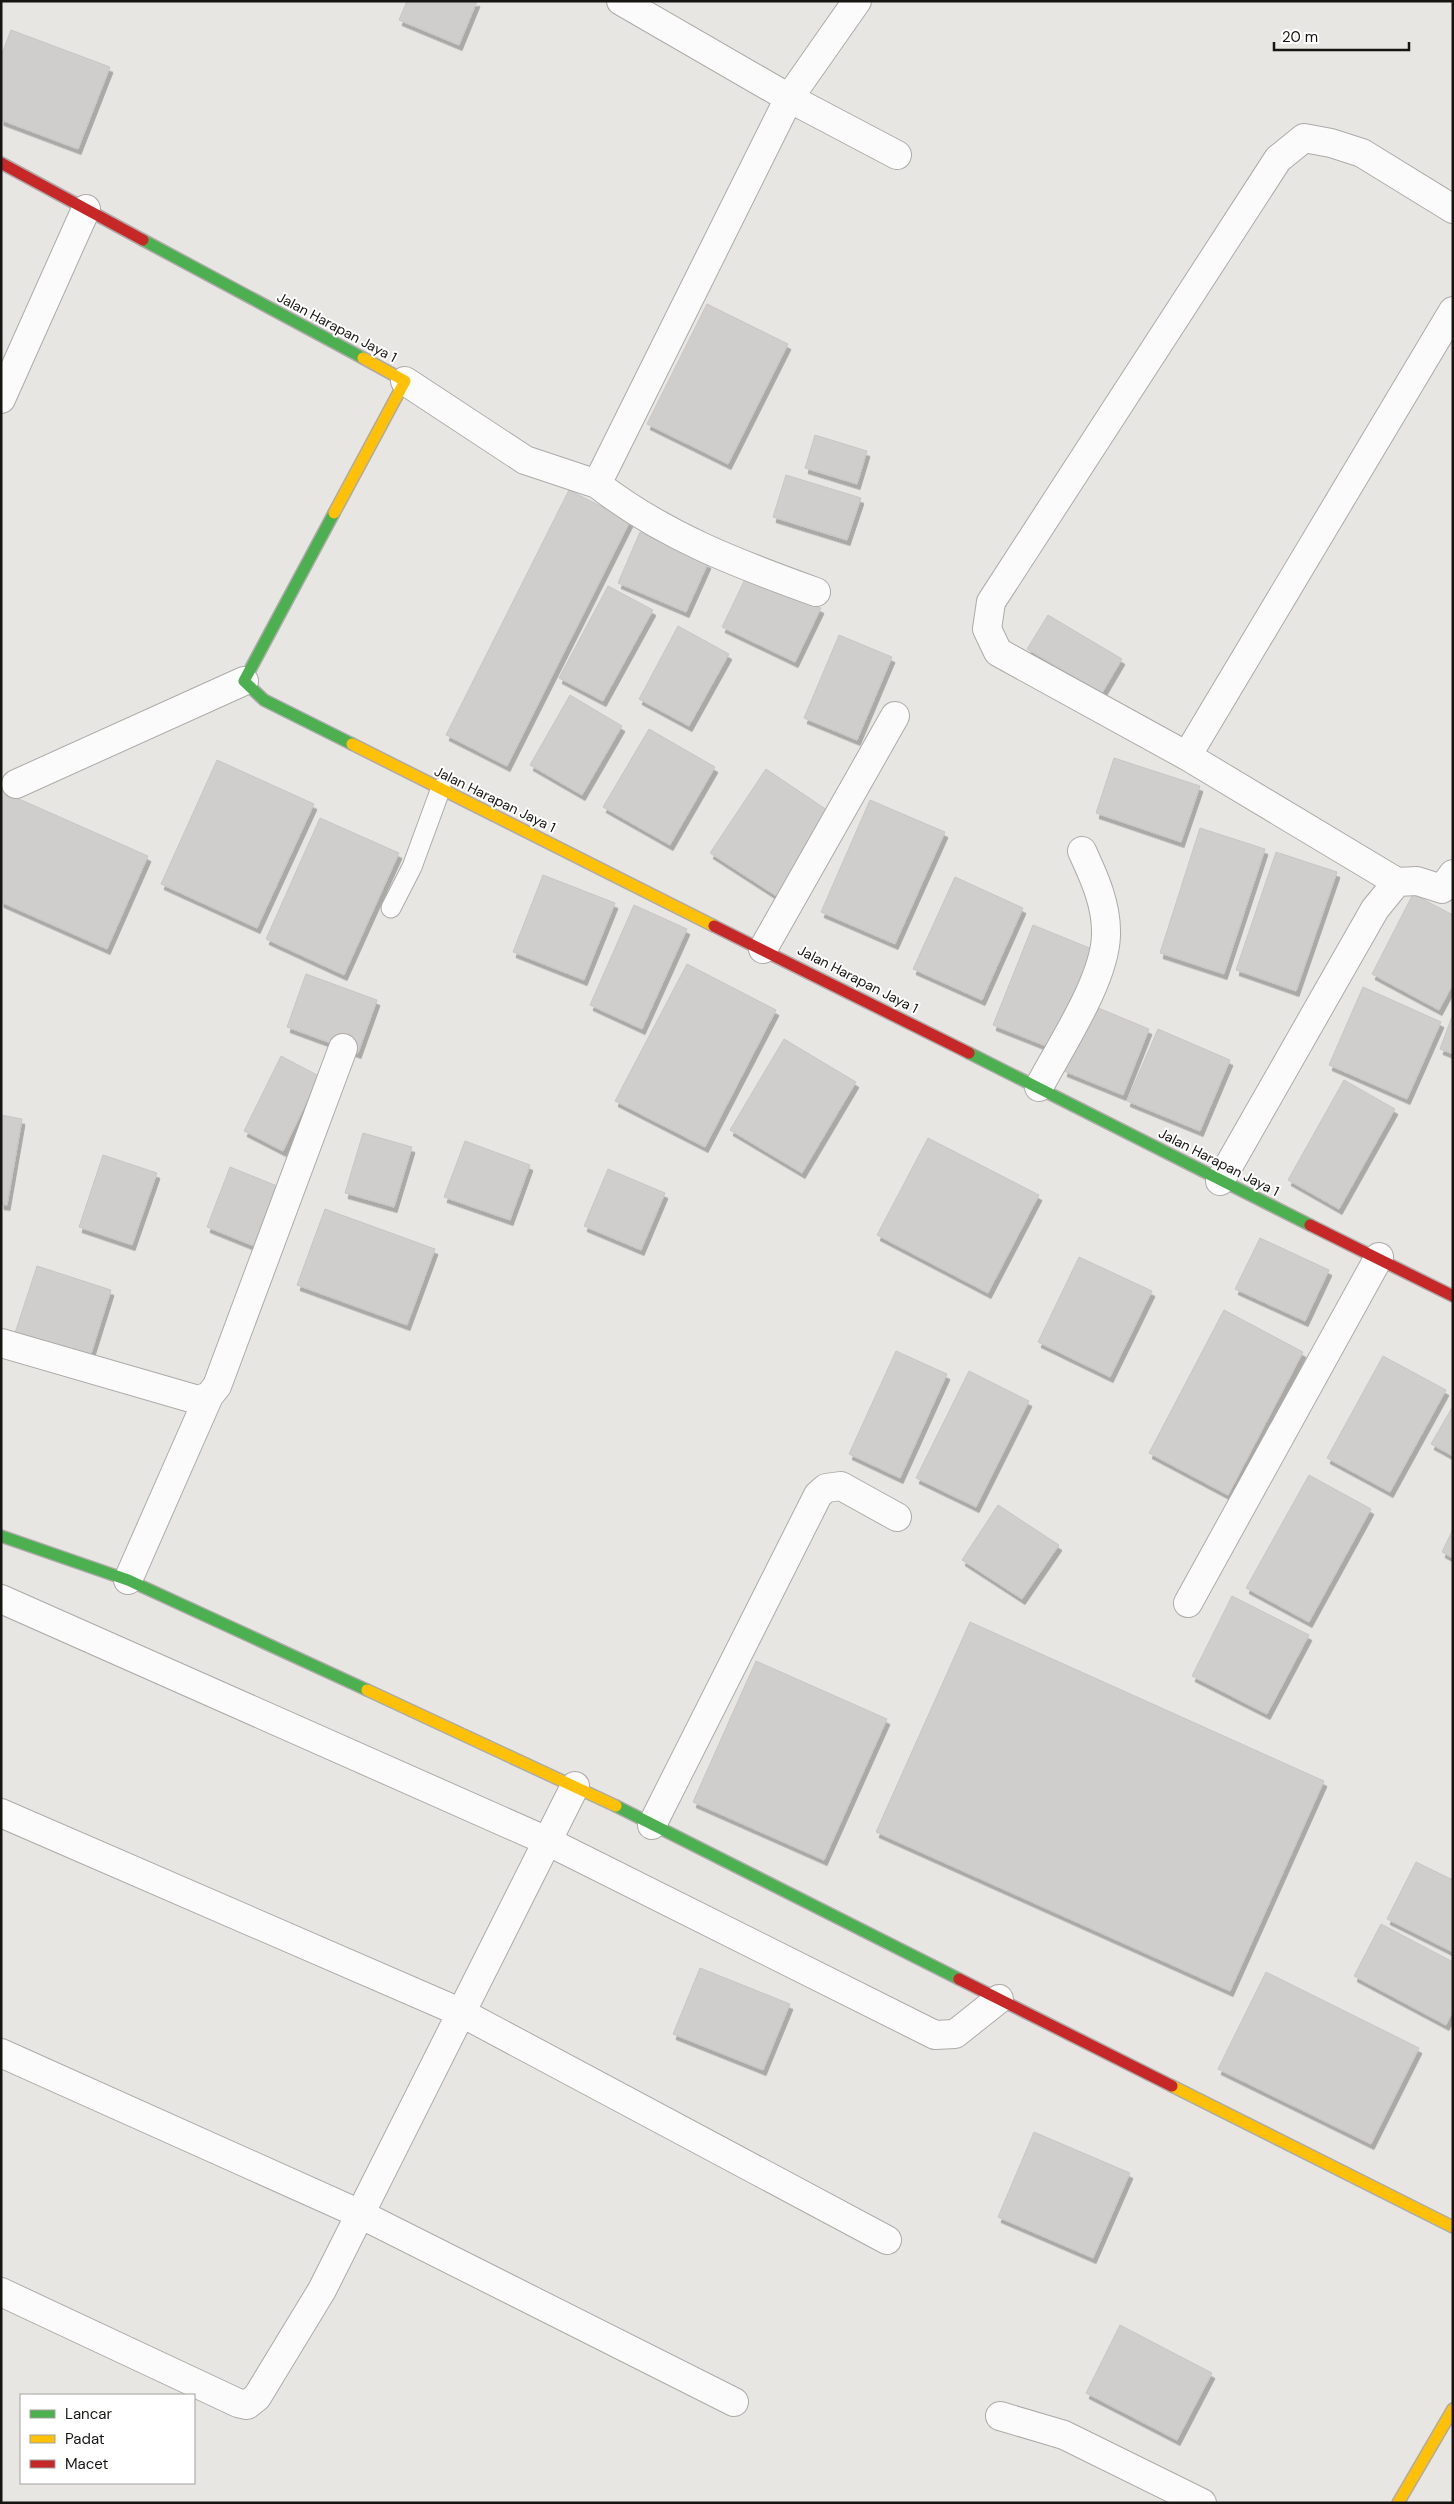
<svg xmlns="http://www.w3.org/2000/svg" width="1454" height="2504" font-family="'DM Sans',sans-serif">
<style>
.building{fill:#d0cecc;stroke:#c8c6c4;filter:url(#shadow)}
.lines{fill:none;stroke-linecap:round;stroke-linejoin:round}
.lane-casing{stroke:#adaba9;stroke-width:21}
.street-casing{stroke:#adaba9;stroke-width:30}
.fast-casing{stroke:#adaba9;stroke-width:14}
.slow-casing{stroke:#adaba9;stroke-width:14}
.jam-casing{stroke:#adaba9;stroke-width:14}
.lane{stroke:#fcfbfb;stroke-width:19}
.street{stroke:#fcfbfb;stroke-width:28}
.fast{stroke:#4caf50;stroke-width:11}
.slow{stroke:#ffc107;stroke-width:11}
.jam{stroke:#c62828;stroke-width:11}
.labels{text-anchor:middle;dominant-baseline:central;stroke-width:4;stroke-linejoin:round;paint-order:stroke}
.street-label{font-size:14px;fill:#161512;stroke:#fff}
</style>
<defs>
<filter id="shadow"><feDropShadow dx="3" dy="5.5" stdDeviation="0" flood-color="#0004"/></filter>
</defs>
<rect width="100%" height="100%" fill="#e8e6e3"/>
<!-- building -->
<path class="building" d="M 407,1 L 477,1 L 459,45 L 399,20 Z
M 11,30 L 110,67 L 78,149 L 1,120 L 1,56 Z
M 707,304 L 788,344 L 728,464 L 647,424 Z
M 815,435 L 867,451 L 857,484 L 805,468 Z
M 786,475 L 861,498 L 847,540 L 773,517 Z
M 569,490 L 630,521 L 507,766 L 446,735 Z
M 640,532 L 708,563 L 686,612 L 618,583 Z
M 748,573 L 821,608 L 795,662 L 722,627 Z
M 608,586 L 653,610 L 603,701 L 559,678 Z
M 1048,615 L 1122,659 L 1102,693 L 1027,649 Z
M 678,626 L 729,654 L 689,726 L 639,699 Z
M 839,635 L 892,657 L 857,740 L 804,718 Z
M 570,695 L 622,726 L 582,795 L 530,765 Z
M 649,729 L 715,767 L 670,845 L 603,807 Z
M 1114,758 L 1200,786 L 1181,842 L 1096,813 Z
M 217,760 L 314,804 L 257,928 L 161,884 Z
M 766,769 L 833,814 L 778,897 L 710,853 Z
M 1,791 L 148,856 L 107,949 L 1,902 Z
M 870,800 L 945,832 L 895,944 L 821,912 Z
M 320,818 L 399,853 L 344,975 L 266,939 Z
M 1200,828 L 1265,849 L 1224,974 L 1160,953 Z
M 1276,852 L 1337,872 L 1296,991 L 1236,970 Z
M 543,875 L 615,903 L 584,980 L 513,952 Z
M 955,877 L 1023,908 L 982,1000 L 913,969 Z
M 1413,894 L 1453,915 L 1453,984 L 1439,1010 L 1372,974 Z
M 634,905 L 687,929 L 642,1029 L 590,1005 Z
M 1033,925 L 1097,951 L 1056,1050 L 993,1025 Z
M 687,964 L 776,1010 L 705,1147 L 615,1101 Z
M 306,974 L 377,1000 L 358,1053 L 287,1027 Z
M 1363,987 L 1441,1022 L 1407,1099 L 1329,1065 Z
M 1091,1005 L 1149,1029 L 1123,1095 L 1064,1071 Z
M 1453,1014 L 1453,1054 L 1440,1049 Z
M 1158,1029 L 1230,1060 L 1200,1131 L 1127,1101 Z
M 784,1039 L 856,1082 L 802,1173 L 730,1130 Z
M 281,1056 L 319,1076 L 283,1151 L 244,1131 Z
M 1344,1080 L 1395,1109 L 1339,1209 L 1288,1180 Z
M 1,1115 L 22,1119 L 7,1205 L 1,1204 Z
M 363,1133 L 412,1147 L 394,1207 L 345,1193 Z
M 928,1138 L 1039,1195 L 988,1293 L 877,1235 Z
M 465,1141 L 530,1165 L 510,1220 L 444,1197 Z
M 103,1155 L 157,1173 L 132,1245 L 79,1227 Z
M 230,1167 L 277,1186 L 254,1246 L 207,1227 Z
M 608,1169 L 665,1193 L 641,1250 L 584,1226 Z
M 325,1209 L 435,1249 L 407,1325 L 297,1285 Z
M 1260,1238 L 1329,1270 L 1305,1321 L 1235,1289 Z
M 1079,1257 L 1152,1291 L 1110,1377 L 1038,1342 Z
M 37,1266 L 111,1290 L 90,1357 L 15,1333 Z
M 1224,1310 L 1303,1352 L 1228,1495 L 1149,1453 Z
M 896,1351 L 947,1374 L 900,1478 L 849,1454 Z
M 1383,1356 L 1446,1390 L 1390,1492 L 1327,1458 Z
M 969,1371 L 1029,1401 L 976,1507 L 916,1478 Z
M 1453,1406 L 1453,1456 L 1431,1444 Z
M 1309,1475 L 1371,1509 L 1309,1622 L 1246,1588 Z
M 998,1505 L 1059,1545 L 1022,1599 L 962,1560 Z
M 1453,1529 L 1453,1558 L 1442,1552 Z
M 1232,1596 L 1309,1635 L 1267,1714 L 1192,1676 Z
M 970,1622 L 1324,1781 L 1230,1991 L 876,1832 Z
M 756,1661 L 887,1719 L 824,1860 L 693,1802 Z
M 1416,1862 L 1453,1880 L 1453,1952 L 1387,1919 Z
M 1381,1924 L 1453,1962 L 1453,2011 L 1446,2025 L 1354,1976 Z
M 700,1968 L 790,2004 L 763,2070 L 673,2034 Z
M 1266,1972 L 1419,2048 L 1371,2144 L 1218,2069 Z
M 1034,2132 L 1130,2173 L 1093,2258 L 998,2217 Z
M 1120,2325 L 1212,2373 L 1177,2440 L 1086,2393 Z"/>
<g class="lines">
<!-- lane casing -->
<g class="lane-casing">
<path id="lane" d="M 391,908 L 412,867 L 441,788"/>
</g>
<!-- street casing -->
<g class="street-casing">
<path id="street" d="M 621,1 L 789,98 L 897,155
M 405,381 L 525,460 L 597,484 L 789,98 L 857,1
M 1,399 L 86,209
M 597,484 C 664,536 738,564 816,592
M 1187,756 L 1453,311
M 16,784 L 244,681
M 1397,882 L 1417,881 L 1442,889 L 1453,874
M 763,949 L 895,716
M 1039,1087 C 1061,1045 1105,980 1106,935 C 1107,905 1094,877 1082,851
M 1220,1181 L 1375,909 L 1397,882 L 1187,756 L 998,652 L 987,629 L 991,602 L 1278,159 L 1304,138 L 1331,143 L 1362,153 L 1453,209
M 1,1343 L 198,1400 L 209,1396 L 217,1386 L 343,1048
M 128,1580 L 209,1396
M 1,1599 L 547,1841 L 935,2035 L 955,2034 L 999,1999
M 1188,1603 L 1379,1257
M 1,1813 L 462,2013 L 887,2240
M 652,1825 L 818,1495 L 826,1488 L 841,1486 L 897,1517
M 1,2053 L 360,2214 L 734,2402
M 1,2292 L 238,2403 L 247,2405 L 257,2397 L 322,2290 L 575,1786
M 1000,2416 L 1064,2435 L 1202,2503"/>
</g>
<!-- fast casing -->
<g class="fast-casing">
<path id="fast" d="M 143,240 L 363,358
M 334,513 L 244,681 L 264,700 L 352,744
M 969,1053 L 1310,1225
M 1,1536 L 128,1580 L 367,1690
M 616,1806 L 959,1979"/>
</g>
<!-- slow casing -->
<g class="slow-casing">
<path id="slow" d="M 334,513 L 405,381 L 363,358
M 352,744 L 714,926
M 367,1690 L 616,1806
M 1172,2086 L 1453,2227
M 1398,2503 L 1453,2409"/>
</g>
<!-- jam casing -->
<g class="jam-casing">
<path id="jam" d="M 1,163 L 143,240
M 714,926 L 969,1053
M 1310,1225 L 1453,1296
M 959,1979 L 1172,2086"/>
</g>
<!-- lane -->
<use href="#lane" class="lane"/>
<!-- street -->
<use href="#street" class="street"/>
<!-- fast -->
<use href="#fast" class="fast"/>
<!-- slow -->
<use href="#slow" class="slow"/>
<!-- jam -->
<use href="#jam" class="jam"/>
</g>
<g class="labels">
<!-- street labels -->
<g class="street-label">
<text transform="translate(337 327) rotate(28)">Jalan Harapan Jaya 1</text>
<text transform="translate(495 799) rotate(26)">Jalan Harapan Jaya 1</text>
<text transform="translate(858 979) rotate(27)">Jalan Harapan Jaya 1</text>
<text transform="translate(1219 1162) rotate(27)">Jalan Harapan Jaya 1</text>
</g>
</g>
<!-- border -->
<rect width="1454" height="2504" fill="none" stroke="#161512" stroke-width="5"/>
<!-- legend -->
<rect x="20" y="2394" width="175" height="90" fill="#ffffff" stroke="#a2a1a0"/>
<rect x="30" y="2410" width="25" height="8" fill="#4caf50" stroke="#a2a1a0"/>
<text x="65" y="2419" font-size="15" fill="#161512">Lancar</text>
<rect x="30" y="2435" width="25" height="8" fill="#ffc107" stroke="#a2a1a0"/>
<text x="65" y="2444" font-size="15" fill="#161512">Padat</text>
<rect x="30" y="2460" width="25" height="8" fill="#c62828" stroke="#a2a1a0"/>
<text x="65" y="2469" font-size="15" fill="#161512">Macet</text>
<!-- scale -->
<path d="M1274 42v8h135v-8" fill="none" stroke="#161512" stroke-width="2.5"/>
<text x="1282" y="42" font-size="15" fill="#161512" stroke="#ffffff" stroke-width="4" paint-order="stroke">20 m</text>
</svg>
